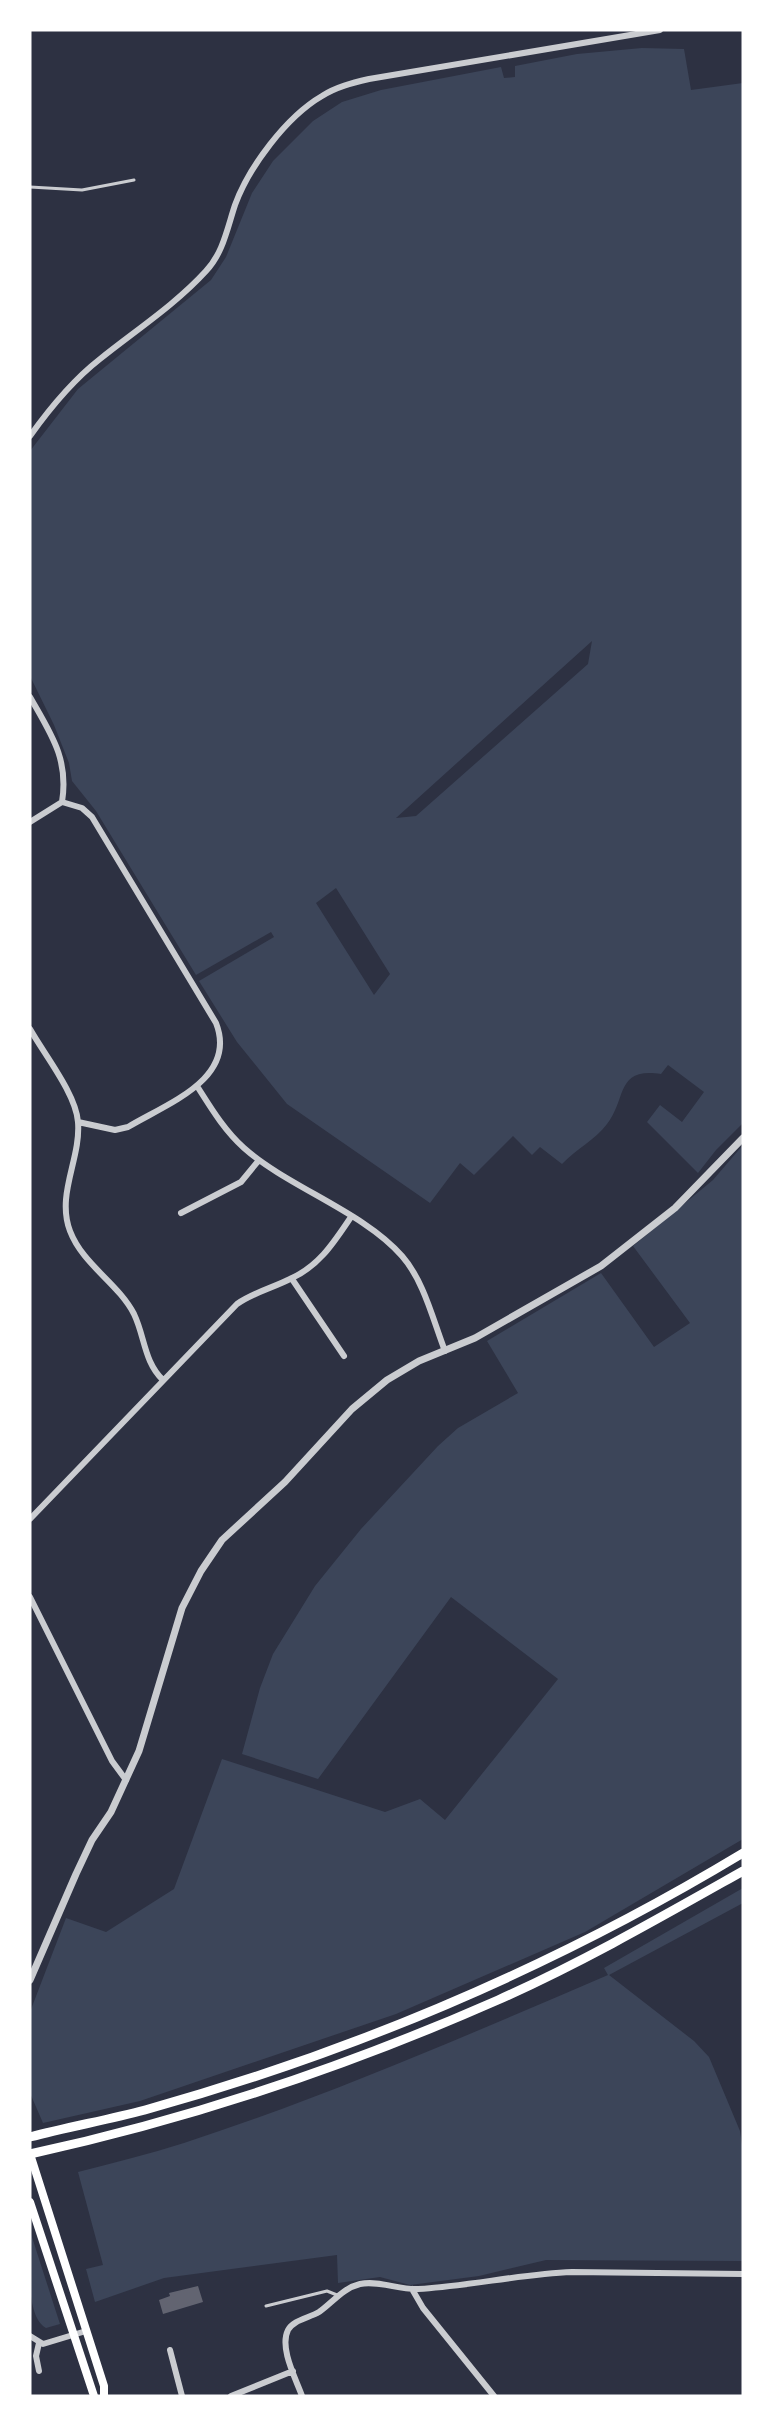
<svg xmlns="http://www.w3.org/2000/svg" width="773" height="2426" font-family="Helvetica,sans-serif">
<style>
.green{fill:#3c4559;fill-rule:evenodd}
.building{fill:#626471}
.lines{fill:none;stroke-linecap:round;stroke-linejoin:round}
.service{stroke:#caccd0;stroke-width:3}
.minor{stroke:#caccd0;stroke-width:6}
.tertiary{stroke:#caccd0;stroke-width:7}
.secondary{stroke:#fff;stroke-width:8}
.trunk{stroke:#fff;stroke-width:9}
</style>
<rect width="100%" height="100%" fill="#2d3142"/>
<!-- green -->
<path class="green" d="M 642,48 L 684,49 L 691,90 L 743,83 L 743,1123 L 716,1150 L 698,1173 L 647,1122 L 660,1105 L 682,1122 L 704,1092 L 668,1065 L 661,1074 C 615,1067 627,1099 607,1124 C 595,1140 576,1149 562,1164 L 540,1147 L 532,1155 L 513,1136 L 474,1175 L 460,1163 L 430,1203 L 287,1104 L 237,1042 L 199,981 L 274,937 L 271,932 L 196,975 L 96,811 L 72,781 L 69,763 L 54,725 L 30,676 L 30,451 L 78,389 L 211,280 L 226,257 L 252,193 L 273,161 L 313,121 L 342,102 L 381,90 L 501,67 L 504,78 L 515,77 L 515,66 L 577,54 ZM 592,641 L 588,664 L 416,816 L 396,818 ZM 336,888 L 390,974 L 374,995 L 316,903 Z
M 743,1145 L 743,1839 L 585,1932 L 396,2014 L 140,2101 L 43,2123 L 30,2093 L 30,2012 L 66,1918 L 106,1932 L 174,1889 L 222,1759 L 385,1812 L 420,1799 L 445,1820 L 558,1679 L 451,1597 L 318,1779 L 242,1754 L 260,1688 L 273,1654 L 315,1586 L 361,1529 L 438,1446 L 458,1428 L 518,1393 L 487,1341 L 601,1273 L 654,1347 L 690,1323 L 633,1246 L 713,1180 Z
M 743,1888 L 743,1903 L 609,1975 L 694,2041 L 709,2057 L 740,2131 L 743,2152 L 743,2261 L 546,2260 L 479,2276 L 410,2285 L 380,2277 L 338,2283 L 337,2255 L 164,2278 L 95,2302 L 86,2269 L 103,2265 L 78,2172 C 113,2163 149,2154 184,2143 C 328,2096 468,2035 608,1975 L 604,1968 Z
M 30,2231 L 60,2324 L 46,2328 C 24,2316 30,2254 30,2231 Z"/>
<!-- building -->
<path class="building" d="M 198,2286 L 203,2302 L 163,2314 L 159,2300 L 170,2296 L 169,2293 Z"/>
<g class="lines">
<!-- service -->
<path class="service" d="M 30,187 L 82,190 L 134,180
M 266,2306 L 327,2291 L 337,2295"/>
<!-- minor -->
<path class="minor" d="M 30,436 C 50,408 73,380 100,359 C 136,330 175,305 206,271 C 223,253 227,229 235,205 C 249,167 286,117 322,96 C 336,87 352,83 369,79 L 660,30
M 30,697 C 51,734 69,759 62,802
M 62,802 L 82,808 L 92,817 L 216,1023 C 238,1079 166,1104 128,1127 L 115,1130 L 78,1122
M 30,822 L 62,802
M 30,1029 C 44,1054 76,1094 78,1122 C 81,1159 56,1194 70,1231 C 83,1265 118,1283 134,1314 C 145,1337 144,1362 163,1380
M 197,1086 C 211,1108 224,1130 244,1148 C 288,1187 364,1212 402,1256 C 424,1281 433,1320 445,1351
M 181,1213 L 241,1182 L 259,1160
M 292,1279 L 344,1356
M 30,1519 L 237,1304 C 254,1292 273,1288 292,1278 C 320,1265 334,1242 351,1217
M 30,1597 L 112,1761 L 126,1780
M 412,2289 L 423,2308 L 494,2396
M 30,2336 L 43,2344 L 86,2331
M 170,2350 L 182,2396
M 39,2371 L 36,2356 L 39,2343
M 231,2396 L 293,2371
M 302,2396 C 296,2379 279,2348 288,2330 C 293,2320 309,2318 319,2312 C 332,2303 343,2288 360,2284 C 379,2280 399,2290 418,2289 C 470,2286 521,2274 572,2272 L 743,2274"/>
<!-- tertiary -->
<path class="tertiary" d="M 30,1980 L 76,1874 L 92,1840 L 111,1812 L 139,1751 L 182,1608 L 201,1571 L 222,1540 L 285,1482 L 352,1409 L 387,1380 L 419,1361 L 475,1338 L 601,1266 L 675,1208 L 743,1138"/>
<!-- secondary -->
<path class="secondary" d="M 30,2154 L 104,2386 L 104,2396
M 30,2202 L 94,2396"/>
<!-- trunk -->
<path class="trunk" d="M 30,2137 C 68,2127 107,2120 145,2110 C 354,2052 557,1965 743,1853
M 30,2154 C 191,2119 348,2066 498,2000 C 583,1962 663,1916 743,1871"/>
</g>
<!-- border -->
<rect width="773" height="2426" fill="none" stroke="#ffffff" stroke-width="63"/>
</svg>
